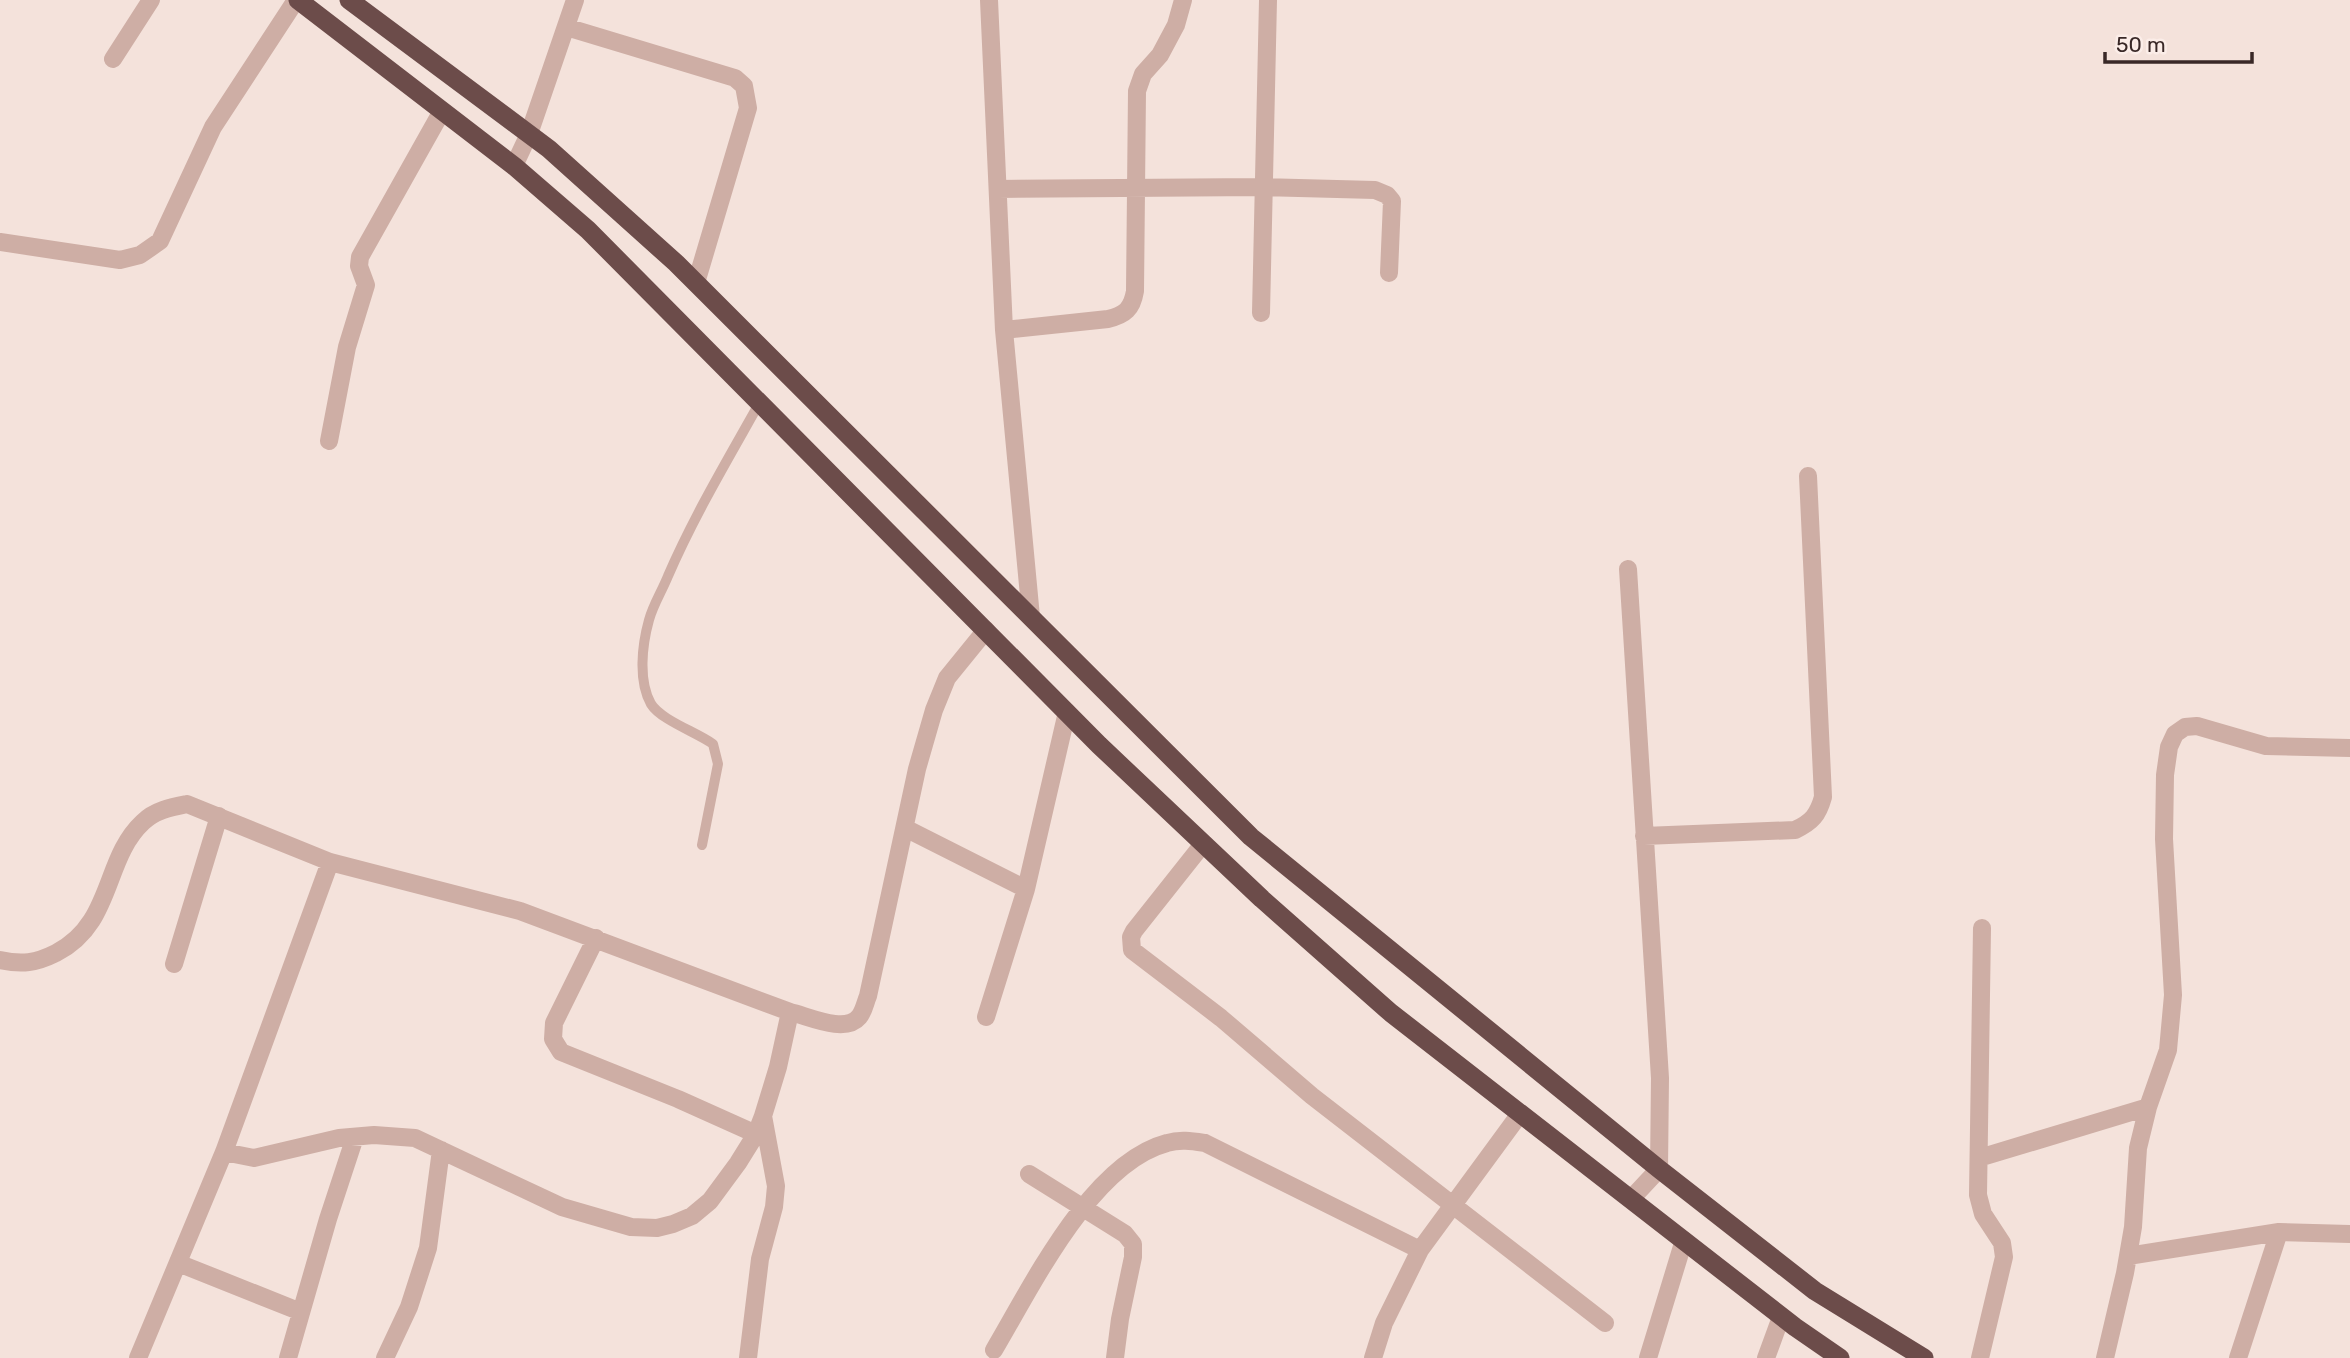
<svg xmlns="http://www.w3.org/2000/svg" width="2350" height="1358" font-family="Rubik,sans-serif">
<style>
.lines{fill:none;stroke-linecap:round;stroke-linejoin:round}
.service{stroke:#ceaea5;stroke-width:10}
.minor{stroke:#ceaea5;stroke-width:18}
.trunk{stroke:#6c4c4a;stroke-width:19}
</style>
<rect width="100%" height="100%" fill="#f4e2db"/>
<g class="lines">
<!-- service -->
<path class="service" d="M 702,845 L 718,764 L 713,744 C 696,732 661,720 651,704 C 638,681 642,645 649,620 C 653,605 662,591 668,576 C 694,516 728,459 760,402"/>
<!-- minor -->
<path class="minor" d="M 989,0 L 1004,330 L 1031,617
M 566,27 L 735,78 L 744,86 L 748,108 L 696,283
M 113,59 L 151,0
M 514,166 L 529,134 L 575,0
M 998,189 L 1262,187 L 1375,190 L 1387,195 L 1392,201 L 1389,273
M 0,242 L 120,260 L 140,255 L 160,241 L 213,127 L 296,0
M 1261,313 L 1268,0
M 1004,330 L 1108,319 C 1125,315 1132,309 1135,291 L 1137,91 L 1143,74 L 1160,55 L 1176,25 L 1183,0
M 329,441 L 347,347 L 366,285 L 359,266 L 360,257 L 442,111
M 1628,569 L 1660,1078 L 1659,1169 L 1631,1199
M 905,828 L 1026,889
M 1644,836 L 1795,830 C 1812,822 1818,815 1823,797 L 1808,476
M 1203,844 L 1134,931 L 1131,937 L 1132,950 L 1221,1018 L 1312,1096 L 1605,1323
M 596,938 L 554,1023 L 553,1039 L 561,1052 L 678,1099 L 756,1134
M 0,960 C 22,965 36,963 56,953 C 114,923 103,859 143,822 C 155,810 172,807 187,804 L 330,862 L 520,911 L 790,1012
M 174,964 L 219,816
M 986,1017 L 1026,889 L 1067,712
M 224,1152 L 254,1158 L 339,1138 L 374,1135 L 415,1138 L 562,1207 L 631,1227 L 657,1228 L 673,1224 L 692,1216 L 710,1201 L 738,1163 L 756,1134 L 763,1116
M 1979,1158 L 2148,1107
M 1029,1174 L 1125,1234 L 1133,1244 L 1133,1257 L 1120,1319 L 1115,1358
M 2128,1256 L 2279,1232 L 2350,1234
M 178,1263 L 301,1312
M 994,1350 C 1032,1286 1091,1163 1167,1143 C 1180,1139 1192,1141 1205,1143 L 1420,1250
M 138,1358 L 224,1152 L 330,862
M 288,1358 L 328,1219 L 355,1137
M 385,1358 L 409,1307 L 428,1248 L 441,1150
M 748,1358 L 760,1259 L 774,1207 L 776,1186 L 763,1116 L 778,1067 L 790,1012 C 808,1016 845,1034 859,1017 C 864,1011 865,1003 868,996 L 917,769 L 934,710 L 947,678 L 986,630
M 1373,1358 L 1384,1323 L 1420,1250 L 1519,1115
M 1648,1358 L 1684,1240
M 1766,1358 L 1781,1317
M 1980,1358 L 2004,1257 L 2002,1243 L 1983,1214 L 1978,1195 L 1982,928
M 2105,1358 L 2125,1273 L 2133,1227 L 2138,1148 L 2148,1107 L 2168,1050 L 2173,995 L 2164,839 L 2165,775 L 2169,747 L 2175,734 L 2185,727 L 2197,726 L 2266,746 L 2350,748
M 2238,1358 L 2279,1232"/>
<!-- trunk -->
<path class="trunk" d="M 298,0 L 514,166 L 588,230 L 1099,745 L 1262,899 L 1391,1013 L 1795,1327 L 1840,1358
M 349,0 L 549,149 L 676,263 L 1251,837 L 1659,1169 L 1815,1291 L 1924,1358"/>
</g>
<!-- scale -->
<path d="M2105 52v10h147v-10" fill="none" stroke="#392827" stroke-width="3.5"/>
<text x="2116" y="52" font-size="21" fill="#392827" stroke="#fbede8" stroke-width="5" paint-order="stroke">50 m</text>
</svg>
